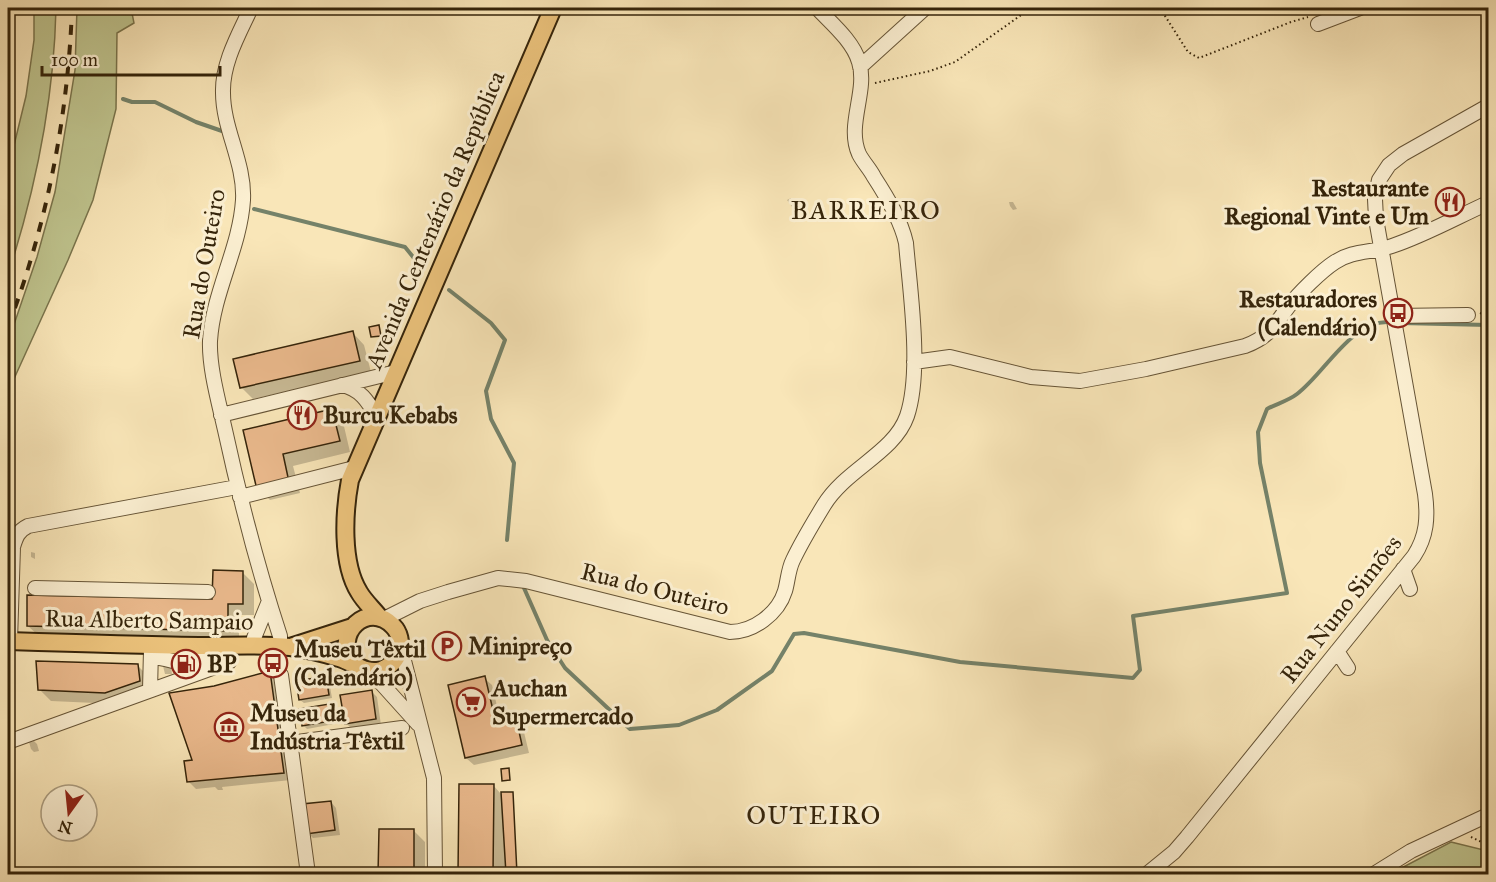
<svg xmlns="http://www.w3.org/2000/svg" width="1496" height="882" font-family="'IM FELL Great Primer',serif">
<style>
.green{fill:#bfc48e;stroke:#7a744c;stroke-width:1.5}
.shadow{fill:#0003}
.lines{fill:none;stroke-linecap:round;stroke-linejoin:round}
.stream{stroke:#758269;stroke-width:4}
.building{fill:#eab98c;stroke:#35240a;stroke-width:1.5}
.minor-casing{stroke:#665436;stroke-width:16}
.major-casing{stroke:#35240a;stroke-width:20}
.path{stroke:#35240a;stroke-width:2;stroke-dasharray:1.5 3;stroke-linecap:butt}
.minor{stroke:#fbefd1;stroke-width:14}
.major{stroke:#ecc37c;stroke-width:16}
.rail{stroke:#35240a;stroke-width:4;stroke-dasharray:10 10;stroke-linecap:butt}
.labels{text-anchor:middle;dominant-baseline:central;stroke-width:6;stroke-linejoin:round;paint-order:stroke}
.poi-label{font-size:24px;font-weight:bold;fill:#35240a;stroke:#fbefd1;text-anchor:start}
.street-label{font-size:24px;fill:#35240a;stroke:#fbefd1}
.neighbourhood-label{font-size:26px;letter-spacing:1.5px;fill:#35240a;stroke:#fbefd1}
</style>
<rect width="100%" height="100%" fill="#f9e6b8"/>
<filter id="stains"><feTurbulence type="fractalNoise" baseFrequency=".00333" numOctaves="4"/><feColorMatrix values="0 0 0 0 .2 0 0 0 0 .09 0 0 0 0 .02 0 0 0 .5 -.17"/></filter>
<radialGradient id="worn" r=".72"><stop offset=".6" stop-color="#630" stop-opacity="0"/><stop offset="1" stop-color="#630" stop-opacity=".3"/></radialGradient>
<!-- green -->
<path class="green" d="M 34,8 L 56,8 C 54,100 36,188 8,275 L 8,170 L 26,96 L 34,40 Z
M 77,8 L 131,8 L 134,23 L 117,33 L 116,109 L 93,200 L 68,260 L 8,392 L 8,342 L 37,257 L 55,192 L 75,70 Z
M 1451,842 L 1488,851 L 1488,874 L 1390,874 Z"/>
<!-- shadow -->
<path class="shadow" d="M 791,198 L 796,206 L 793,208 L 787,200 Z
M 1009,202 L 1013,202 L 1017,209 L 1013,210 L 1010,206 Z
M 353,333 L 364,345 L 371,372 L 253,399 L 241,387 Z
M 331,410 L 343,422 L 350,452 L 293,466 L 300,493 L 270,500 L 259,489 L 244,431 Z
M 31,552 L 35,553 L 35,559 L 31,557 Z
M 243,573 L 254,584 L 254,615 L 239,615 L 239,642 L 40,637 L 28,626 L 214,601 Z
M 137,665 L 149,677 L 151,692 L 117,704 L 51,701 L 39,689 Z
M 163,666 L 171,666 L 172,674 L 165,674 Z
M 270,673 L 278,680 L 291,780 L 222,787 L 223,790 L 218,790 L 215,787 L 196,789 L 188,781 L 194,762 Z
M 325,677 L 329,681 L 332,698 L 304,703 L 300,700 Z
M 484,678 L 492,685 L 501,723 L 515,720 L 523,728 L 529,753 L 474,765 L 466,758 L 449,686 Z
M 372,692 L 377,697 L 381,725 L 352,729 L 346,723 Z
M 328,706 L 331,709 L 334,724 L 307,729 L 303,725 Z
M 34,741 L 37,744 L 39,751 L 34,752 L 31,749 L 29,742 Z
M 460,785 L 493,785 L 501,794 L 513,795 L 517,874 L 508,874 L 504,871 L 504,874 L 460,874 Z
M 331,802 L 336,808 L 340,835 L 313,838 L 308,833 Z
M 380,830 L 414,831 L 425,842 L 425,874 L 380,874 Z
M 321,871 L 325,874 L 314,874 L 314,872 Z"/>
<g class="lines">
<!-- stream -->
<path class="stream" d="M 123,99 L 132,102 L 155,102 L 196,122 L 222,131
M 254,209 L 405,247 L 422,268
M 449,290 L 491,323 L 505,340 L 486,391 L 491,419 L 514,463 L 507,540
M 1401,323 L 1488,325
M 524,588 L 547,640 L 565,668 L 630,729 L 679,725 L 717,710 L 772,671 L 794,634 L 804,633 L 960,662 L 1133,678 L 1140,670 L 1133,616 L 1287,593 L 1260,463 L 1258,432 L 1267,409 C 1276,404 1288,401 1297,394 C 1324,374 1351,321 1388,322"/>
</g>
<!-- building -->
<path class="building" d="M 379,325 L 381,336 L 371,337 L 369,327 Z
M 353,331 L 360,361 L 240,388 L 233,359 Z
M 332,409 L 340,441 L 283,454 L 289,482 L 257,490 L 243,430 Z
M 213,570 L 243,571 L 243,604 L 228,604 L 228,631 L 27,626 L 27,595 L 212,599 Z
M 36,661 L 138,664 L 140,681 L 105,693 L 38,690 Z
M 270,671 L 284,773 L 187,782 L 184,761 L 192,760 L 169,693 L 214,686 Z
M 326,676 L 329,695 L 299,700 L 296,681 Z
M 485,676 L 496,723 L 516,718 L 522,745 L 465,758 L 448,685 Z
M 372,690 L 376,719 L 345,724 L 340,695 Z
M 329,704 L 331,721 L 302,726 L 299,709 Z
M 509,768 L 510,780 L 502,781 L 501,769 Z
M 459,784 L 494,784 L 493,874 L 458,874 Z
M 501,792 L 513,792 L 517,874 L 506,874 Z
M 331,801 L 335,830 L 306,834 L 302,804 Z
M 379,829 L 414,829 L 414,874 L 378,874 Z"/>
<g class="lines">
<!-- minor casing -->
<g class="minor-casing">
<path id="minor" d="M 251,8 C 239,34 222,63 223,93 C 223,129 245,163 243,200 C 240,248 213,292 210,341 C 209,368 219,403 225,430 C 240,499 258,569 280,636 L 280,647
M 1318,24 L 1360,8
M 860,67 L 925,8
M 1394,316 L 1468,315
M 914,362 L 950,357 L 1031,377 L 1080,381 L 1146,369 L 1245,346 C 1269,337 1274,326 1288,307 C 1298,294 1321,271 1335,262 C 1353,250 1372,253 1392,246 C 1425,235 1457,217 1488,203
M 342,385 C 360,389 368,401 376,416
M 221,415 L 396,372
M 240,497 L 354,468
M 1403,569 L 1410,589
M 35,588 L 208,592
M 384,619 L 420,601 L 448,592 L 498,578 L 526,581 L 730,632 C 753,632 778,614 785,591 C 788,581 788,570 793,560 C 802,541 813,523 824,505 C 846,469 894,453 907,416 C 922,371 910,291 906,243 C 901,220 887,197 874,177 C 870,169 863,162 859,154 C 846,125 868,91 859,62 C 853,41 831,23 817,8
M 10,641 L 13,547 C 16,537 18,531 28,526 L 237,487
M 400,645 L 434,778 L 435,874
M 253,646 L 254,638 L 269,601
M 1337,651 L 1348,668
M 151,657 C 175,657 198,679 210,646
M 365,670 L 381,683 L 418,724
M 281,675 L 308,874
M 150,690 L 151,650
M 8,742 L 229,662
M 290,743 L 402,728
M 1147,874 L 1174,852 L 1187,837 L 1414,556 C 1427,536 1428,517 1425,494 L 1376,219 L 1375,199 L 1379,180 L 1389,165 L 1403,154 L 1488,106
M 1374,874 L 1411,851 L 1488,815"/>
</g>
<!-- major casing -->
<g class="major-casing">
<path id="major" d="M 380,618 C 373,609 364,601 359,592 C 341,563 344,512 350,480 L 553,8
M 8,641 C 71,643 135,645 199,646 C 229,646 260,644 290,647 C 306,649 323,653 339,658 C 353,662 366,675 381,670 C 400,664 406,639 393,626 C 368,600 331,634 354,664
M 293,646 L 352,627"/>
</g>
<!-- path -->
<path class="path" d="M 1160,8 L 1188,52 L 1199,58 L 1291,22 L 1308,17
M 875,83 L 930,71 L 955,62 L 1031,8
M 1480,313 L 1488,316
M 1471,837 L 1488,845"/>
<!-- minor -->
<use href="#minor" class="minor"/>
<!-- major -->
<use href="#major" class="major"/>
<!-- rail -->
<path class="rail" d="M 8,327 C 47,224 68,117 72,8"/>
</g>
<!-- icons -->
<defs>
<g id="restaurant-ring" transform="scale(1.5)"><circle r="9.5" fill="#fbefd1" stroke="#8f2418" stroke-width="1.5"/><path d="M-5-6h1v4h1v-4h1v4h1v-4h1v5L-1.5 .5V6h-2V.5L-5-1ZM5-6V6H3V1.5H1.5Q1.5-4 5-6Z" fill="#8f2418"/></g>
<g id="bus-ring" transform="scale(1.5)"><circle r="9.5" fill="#fbefd1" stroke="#8f2418" stroke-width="1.5"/><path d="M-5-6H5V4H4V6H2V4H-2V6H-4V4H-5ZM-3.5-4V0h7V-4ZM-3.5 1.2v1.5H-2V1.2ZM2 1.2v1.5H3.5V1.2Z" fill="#8f2418"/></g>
<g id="parking-ring" transform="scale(1.5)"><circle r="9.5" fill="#fbefd1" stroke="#8f2418" stroke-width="1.5"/><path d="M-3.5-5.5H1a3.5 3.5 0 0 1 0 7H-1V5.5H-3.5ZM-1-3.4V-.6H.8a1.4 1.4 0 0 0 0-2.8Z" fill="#8f2418"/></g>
<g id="fuel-ring" transform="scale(1.5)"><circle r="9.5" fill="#fbefd1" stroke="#8f2418" stroke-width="1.5"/><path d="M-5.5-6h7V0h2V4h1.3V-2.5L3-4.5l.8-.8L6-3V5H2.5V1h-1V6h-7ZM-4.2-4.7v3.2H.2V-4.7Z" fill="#8f2418"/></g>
<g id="supermarket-ring" transform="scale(1.5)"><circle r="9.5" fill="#fbefd1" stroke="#8f2418" stroke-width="1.5"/><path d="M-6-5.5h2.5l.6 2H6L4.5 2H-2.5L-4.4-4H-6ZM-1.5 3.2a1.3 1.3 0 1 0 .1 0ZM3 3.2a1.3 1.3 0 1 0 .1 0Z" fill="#8f2418"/></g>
<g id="museum-ring" transform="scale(1.5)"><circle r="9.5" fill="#fbefd1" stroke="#8f2418" stroke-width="1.5"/><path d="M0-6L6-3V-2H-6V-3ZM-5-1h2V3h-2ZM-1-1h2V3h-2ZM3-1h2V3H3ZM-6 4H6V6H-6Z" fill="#8f2418"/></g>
</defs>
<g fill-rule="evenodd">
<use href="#restaurant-ring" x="1450" y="202"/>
<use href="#bus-ring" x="1398" y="313"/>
<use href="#restaurant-ring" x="302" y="415"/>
<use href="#parking-ring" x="447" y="646"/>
<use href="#bus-ring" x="273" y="663"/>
<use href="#fuel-ring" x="186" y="664"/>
<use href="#supermarket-ring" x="471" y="702"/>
<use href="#museum-ring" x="229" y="727"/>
</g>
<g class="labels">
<!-- poi labels -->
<g class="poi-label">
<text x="1429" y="188" text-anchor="end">Restaurante<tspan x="1429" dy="28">Regional Vinte e Um</tspan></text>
<text x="1377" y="299" text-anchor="end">Restauradores<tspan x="1377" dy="28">(Calendário)</tspan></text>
<text x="323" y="415">Burcu Kebabs</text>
<text x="468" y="646">Minipreço</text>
<text x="294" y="649">Museu Têxtil<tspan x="294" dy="28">(Calendário)</tspan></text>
<text x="207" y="664">BP</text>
<text x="492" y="688">Auchan<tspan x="492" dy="28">Supermercado</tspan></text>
<text x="250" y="713">Museu da<tspan x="250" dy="28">Indústria Têxtil</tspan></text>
</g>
<!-- street labels -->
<g class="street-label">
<text transform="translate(435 220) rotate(-67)">Avenida Centenário da República</text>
<text transform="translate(204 264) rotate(-80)">Rua do Outeiro</text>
<text transform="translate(655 589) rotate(14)">Rua do Outeiro</text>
<text transform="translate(1341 609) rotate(-52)">Rua Nuno Simões</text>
<text transform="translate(149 620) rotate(1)">Rua Alberto Sampaio</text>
</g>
<!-- neighbourhood labels -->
<g class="neighbourhood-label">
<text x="866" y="210">BARREIRO</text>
<text x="814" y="815">OUTEIRO</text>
</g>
</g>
<!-- margin -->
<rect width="1496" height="882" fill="none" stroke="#f9e6b8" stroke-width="30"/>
<rect x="9" y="9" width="1478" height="864" fill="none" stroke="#35240a" stroke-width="3"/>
<rect x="15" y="15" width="1466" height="852" fill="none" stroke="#35240a" stroke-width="1.5"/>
<!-- north arrow -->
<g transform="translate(69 813) rotate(195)"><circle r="28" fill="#fbefd1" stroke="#ac9e81" stroke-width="1.5"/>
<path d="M0-4.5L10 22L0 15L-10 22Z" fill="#8f2418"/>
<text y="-9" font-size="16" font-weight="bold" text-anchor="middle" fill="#35240a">N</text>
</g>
<!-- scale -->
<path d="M42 66v9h178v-9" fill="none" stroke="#35240a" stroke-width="3"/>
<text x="51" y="66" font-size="18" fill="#35240a" stroke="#fbefd1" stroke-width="4.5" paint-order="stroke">100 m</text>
<rect width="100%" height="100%" filter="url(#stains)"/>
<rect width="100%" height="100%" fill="url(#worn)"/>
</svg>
